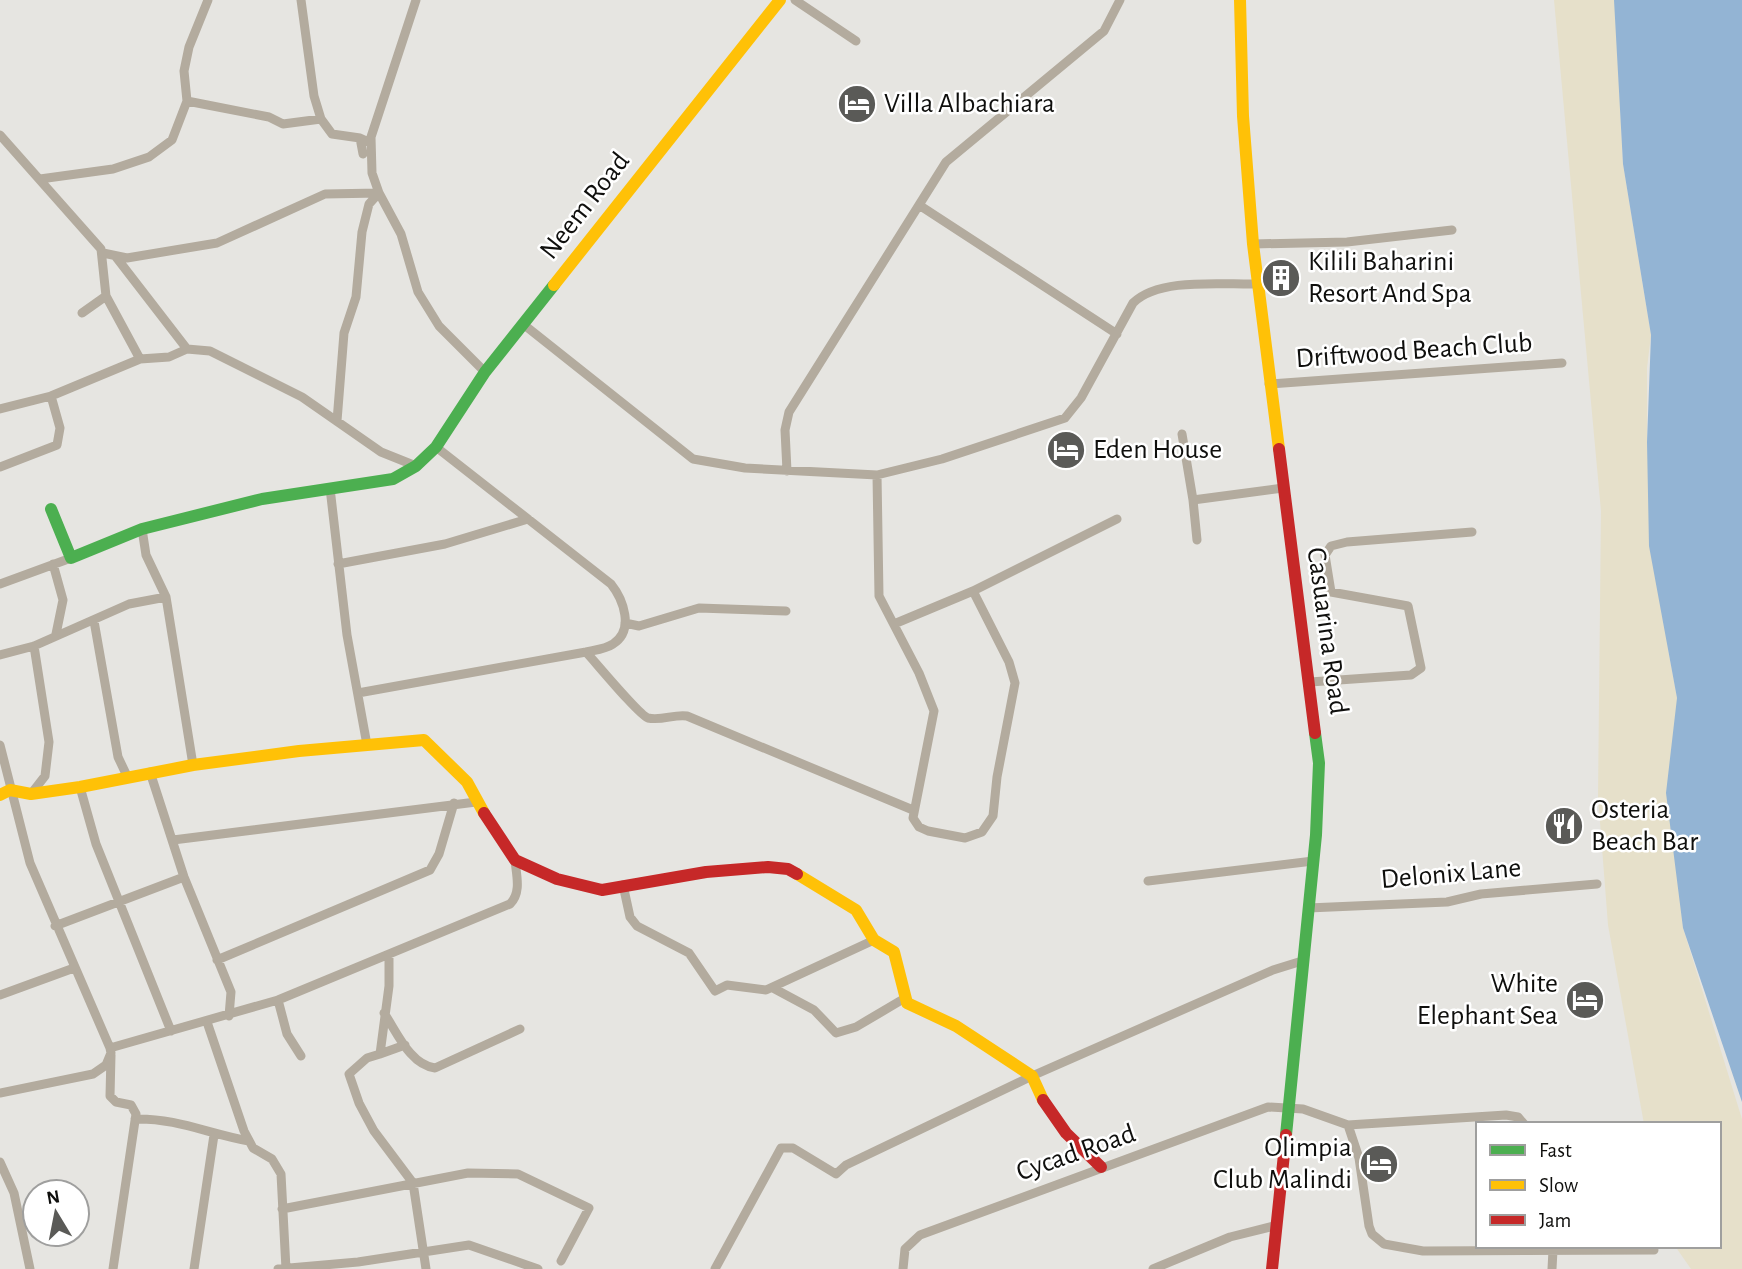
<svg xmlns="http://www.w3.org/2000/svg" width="1742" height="1269" font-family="'Alegreya Sans',sans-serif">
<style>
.sand{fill:#e6e0ca}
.water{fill:#93b4d4}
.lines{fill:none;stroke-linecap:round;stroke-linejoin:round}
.street{stroke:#b3ab9e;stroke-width:9}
.fast{stroke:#4caf50;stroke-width:12}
.slow{stroke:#ffc107;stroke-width:12}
.jam{stroke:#c62828;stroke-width:12}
.labels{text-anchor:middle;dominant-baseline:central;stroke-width:5;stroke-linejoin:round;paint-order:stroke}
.poi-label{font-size:28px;fill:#0f0f0d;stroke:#fff;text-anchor:start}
.street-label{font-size:28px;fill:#0f0f0d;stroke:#fff}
</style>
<rect width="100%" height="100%" fill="#e6e5e1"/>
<!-- sand -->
<path class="sand" d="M 1554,0 L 1615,0 L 1623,164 L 1651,335 L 1647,368 L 1647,442 L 1668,649 L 1677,698 L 1679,879 L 1683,928 L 1742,1119 L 1742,1269 L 1691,1269 L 1675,1246 L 1719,1246 L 1719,1124 L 1644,1124 L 1608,925 L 1598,796 L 1601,511 Z"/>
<!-- water -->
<path class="water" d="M 1614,0 L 1742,0 L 1742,1102 L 1683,928 L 1666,793 L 1677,698 L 1649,546 L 1647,442 L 1651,335 L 1623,164 Z"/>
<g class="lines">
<!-- street -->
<path class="street" d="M 301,0 L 314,96 L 321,119
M 416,0 L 371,137 L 372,173 L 379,193 L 401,234 L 418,292 L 439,326 L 485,372
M 795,0 L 856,41
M 187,101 L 269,117 L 283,124 L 321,119 L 332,134 L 360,138 L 371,143
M 0,135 L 101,249 L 106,296 L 140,359
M 360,138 L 363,154
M 40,179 L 113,169 L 149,157 L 172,140 L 187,101 L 184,71 L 189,47 L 208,0
M 919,205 L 1117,334
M 1253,244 L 1347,242 L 1452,230
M 103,253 L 127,258 L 217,243 L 325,194 L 379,193
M 116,257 L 187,349
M 82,313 L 106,296
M 523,324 L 693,459 L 745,468 L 877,475 L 942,459 L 1065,418 L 1081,398 L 1133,303 C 1159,277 1223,285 1258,284
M 1269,384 L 1562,363
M 0,409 L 51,396 L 140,359 L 169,357 L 187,349 L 210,351 L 302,397 L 381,452 L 416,466
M 337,421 L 344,333 L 356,297 L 362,232 L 369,204 L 379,193
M 1182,434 L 1193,500 L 1283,488
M 0,467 L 57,445 L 60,428 L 51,396
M 787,471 L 785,430 L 789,412 L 946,162 L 1104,31 L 1120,0
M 877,475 L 879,596 L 919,673 L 934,711 L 913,818 L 919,827 L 928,831 L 965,838 L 982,832 L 993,816 L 997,777 L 1015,683 L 1009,662 L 973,591
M 330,488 L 347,635 L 367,745
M 1193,500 L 1197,540
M 142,529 L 146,555 L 166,597 L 193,765
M 53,564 L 63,600 L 56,634
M 338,564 L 445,544 L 528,519
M 0,584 L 71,558
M 94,621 L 118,757 L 127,776
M 625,623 L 639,626 L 699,608 L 786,611
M 894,624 L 973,591 L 1117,519
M 586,652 C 597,664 639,715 648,718 C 662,721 674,714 687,716 L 913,810
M 0,655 L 34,646 L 129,604 L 166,597
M 1310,682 L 1411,675 L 1421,668 L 1408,606 L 1331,592 L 1325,555 L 1331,546 L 1347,542 L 1472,532
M 358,693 L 586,652 C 595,650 606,649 613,644 C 635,630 623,599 611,584 L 436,447
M 0,745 L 30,863 L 110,1048
M 150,772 L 184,877 L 231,992 L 229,1016
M 80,787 L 96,844 L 171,1031
M 31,794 L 45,776 L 49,742 L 34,646
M 173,840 L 476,802
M 1148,881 L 1313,861
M 623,885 L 630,917 L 637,926 L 689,953 L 715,991 L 727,985 L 766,990 L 874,940
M 1308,908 L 1447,902 L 1481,894 L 1597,884
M 55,926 L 184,877
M 389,956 L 389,986 L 380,1054 L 367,1058 L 349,1074 L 359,1103 L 374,1131 L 413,1183 L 426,1269
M 217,960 L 430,870 L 439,854 L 454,803
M 773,988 L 814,1010 L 836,1033 L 856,1027 L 905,998
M 0,995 L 74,968
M 278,1000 L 287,1034 L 301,1056
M 384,1013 C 397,1032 410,1065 435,1068 L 520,1029
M 207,1022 L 244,1131 L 253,1148 L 272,1159 L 281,1174 L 286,1269
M 380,1054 L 405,1045
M 111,1055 L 110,1096 L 116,1102 L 131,1105 L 136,1114 L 113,1269
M 0,1093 L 93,1074 L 106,1065 L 111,1053 L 110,1048 L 278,1000 L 510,904 C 522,892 516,874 515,860
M 135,1119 C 177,1118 209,1134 249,1141
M 1348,1125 L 1506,1115 L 1518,1117 L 1524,1124
M 0,1162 L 14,1193 L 30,1269
M 282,1209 L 468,1173 L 518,1174 L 589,1208 L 561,1261
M 194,1269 L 214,1135
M 278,1269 L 358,1262 L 469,1245 L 538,1269
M 715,1269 L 781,1148 L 793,1148 L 836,1174 L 846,1165 L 1032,1076 L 1273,970 L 1302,961
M 903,1269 L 905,1249 L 920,1235 L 1268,1107 L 1303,1109 L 1348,1125 L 1359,1158 L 1369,1226 L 1372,1234 L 1384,1244 L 1423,1251 L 1654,1250
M 1153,1269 L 1230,1237 L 1274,1226
M 1552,1269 L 1553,1250"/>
<!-- fast -->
<path class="fast" d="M 51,509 L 71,558 L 142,529 L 262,499 L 393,479 L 416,466 L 436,447 L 485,372 L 554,285
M 1286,1135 L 1316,835 L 1319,763 L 1315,733"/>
<!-- slow -->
<path class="slow" d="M 1240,0 L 1243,116 L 1253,244 L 1279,449
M 554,285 L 780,0
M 0,795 L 10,790 L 31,794 L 80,787 L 193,765 L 299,751 L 424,740 L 467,782 L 484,813
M 797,874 L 856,910 L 874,940 L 894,952 L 907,1003 L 956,1026 L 1032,1076 L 1043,1100"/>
<!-- jam -->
<path class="jam" d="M 1279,449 L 1315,733
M 484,813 L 515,860 L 557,879 L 602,890 L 706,872 L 768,867 L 788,869 L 797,874
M 1043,1100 L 1066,1133 L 1101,1167
M 1272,1269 L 1286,1135"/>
</g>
<!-- icons -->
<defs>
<g id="hotel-disc" transform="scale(2.0125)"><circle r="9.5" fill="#5a5a57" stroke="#fff"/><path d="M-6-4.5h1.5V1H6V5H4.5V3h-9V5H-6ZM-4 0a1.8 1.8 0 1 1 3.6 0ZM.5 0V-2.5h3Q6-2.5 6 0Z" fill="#fff"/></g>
<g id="building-disc" transform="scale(2.0125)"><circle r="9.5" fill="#5a5a57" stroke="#fff"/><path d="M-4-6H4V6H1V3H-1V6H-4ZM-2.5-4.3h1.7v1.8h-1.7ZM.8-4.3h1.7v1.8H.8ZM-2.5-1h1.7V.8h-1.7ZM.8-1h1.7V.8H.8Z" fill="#fff"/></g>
<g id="restaurant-disc" transform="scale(2.0125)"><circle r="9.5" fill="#5a5a57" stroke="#fff"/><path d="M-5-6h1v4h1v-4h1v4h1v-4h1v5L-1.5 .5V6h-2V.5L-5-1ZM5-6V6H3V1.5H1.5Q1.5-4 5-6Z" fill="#fff"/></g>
</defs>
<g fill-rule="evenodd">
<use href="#hotel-disc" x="857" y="104"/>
<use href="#building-disc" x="1281" y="278"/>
<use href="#hotel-disc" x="1066" y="450"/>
<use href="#restaurant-disc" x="1564" y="826"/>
<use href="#hotel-disc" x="1585" y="1000"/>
<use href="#hotel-disc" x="1379" y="1164"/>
</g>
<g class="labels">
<!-- poi labels -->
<g class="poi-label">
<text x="884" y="104">Villa Albachiara</text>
<text x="1308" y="262">Kilili Baharini<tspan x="1308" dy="32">Resort And Spa</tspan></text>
<text x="1093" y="450">Eden House</text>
<text x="1591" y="810">Osteria<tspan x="1591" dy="32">Beach Bar</tspan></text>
<text x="1558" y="984" text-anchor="end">White<tspan x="1558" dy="32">Elephant Sea</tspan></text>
<text x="1352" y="1148" text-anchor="end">Olimpia<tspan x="1352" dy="32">Club Malindi</tspan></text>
</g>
<!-- street labels -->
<g class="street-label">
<text transform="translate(585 206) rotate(-52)">Neem Road</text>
<text transform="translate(1414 351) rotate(-4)">Driftwood Beach Club</text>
<text transform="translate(1327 631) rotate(82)">Casuarina Road</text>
<text transform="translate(1451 874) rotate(-5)">Delonix Lane</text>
<text transform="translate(1076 1153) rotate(-19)">Cycad Road</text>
</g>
</g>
<!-- legend -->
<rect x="1476" y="1122" width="245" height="126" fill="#ffffff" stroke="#9f9f9e" stroke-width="2"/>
<rect x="1490" y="1145" width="35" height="10" fill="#4caf50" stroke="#9f9f9e" stroke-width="2"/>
<text x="1539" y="1157" font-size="21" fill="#0f0f0d">Fast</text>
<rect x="1490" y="1180" width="35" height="10" fill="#ffc107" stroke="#9f9f9e" stroke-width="2"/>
<text x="1539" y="1192" font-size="21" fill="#0f0f0d">Slow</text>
<rect x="1490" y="1215" width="35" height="10" fill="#c62828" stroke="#9f9f9e" stroke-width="2"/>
<text x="1539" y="1227" font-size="21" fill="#0f0f0d">Jam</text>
<!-- north arrow -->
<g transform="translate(56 1213) rotate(350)"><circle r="33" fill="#ffffff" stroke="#9f9f9e" stroke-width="2"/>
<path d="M0-5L12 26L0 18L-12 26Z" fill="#5a5a57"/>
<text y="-10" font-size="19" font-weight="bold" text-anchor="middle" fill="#0f0f0d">N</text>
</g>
</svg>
